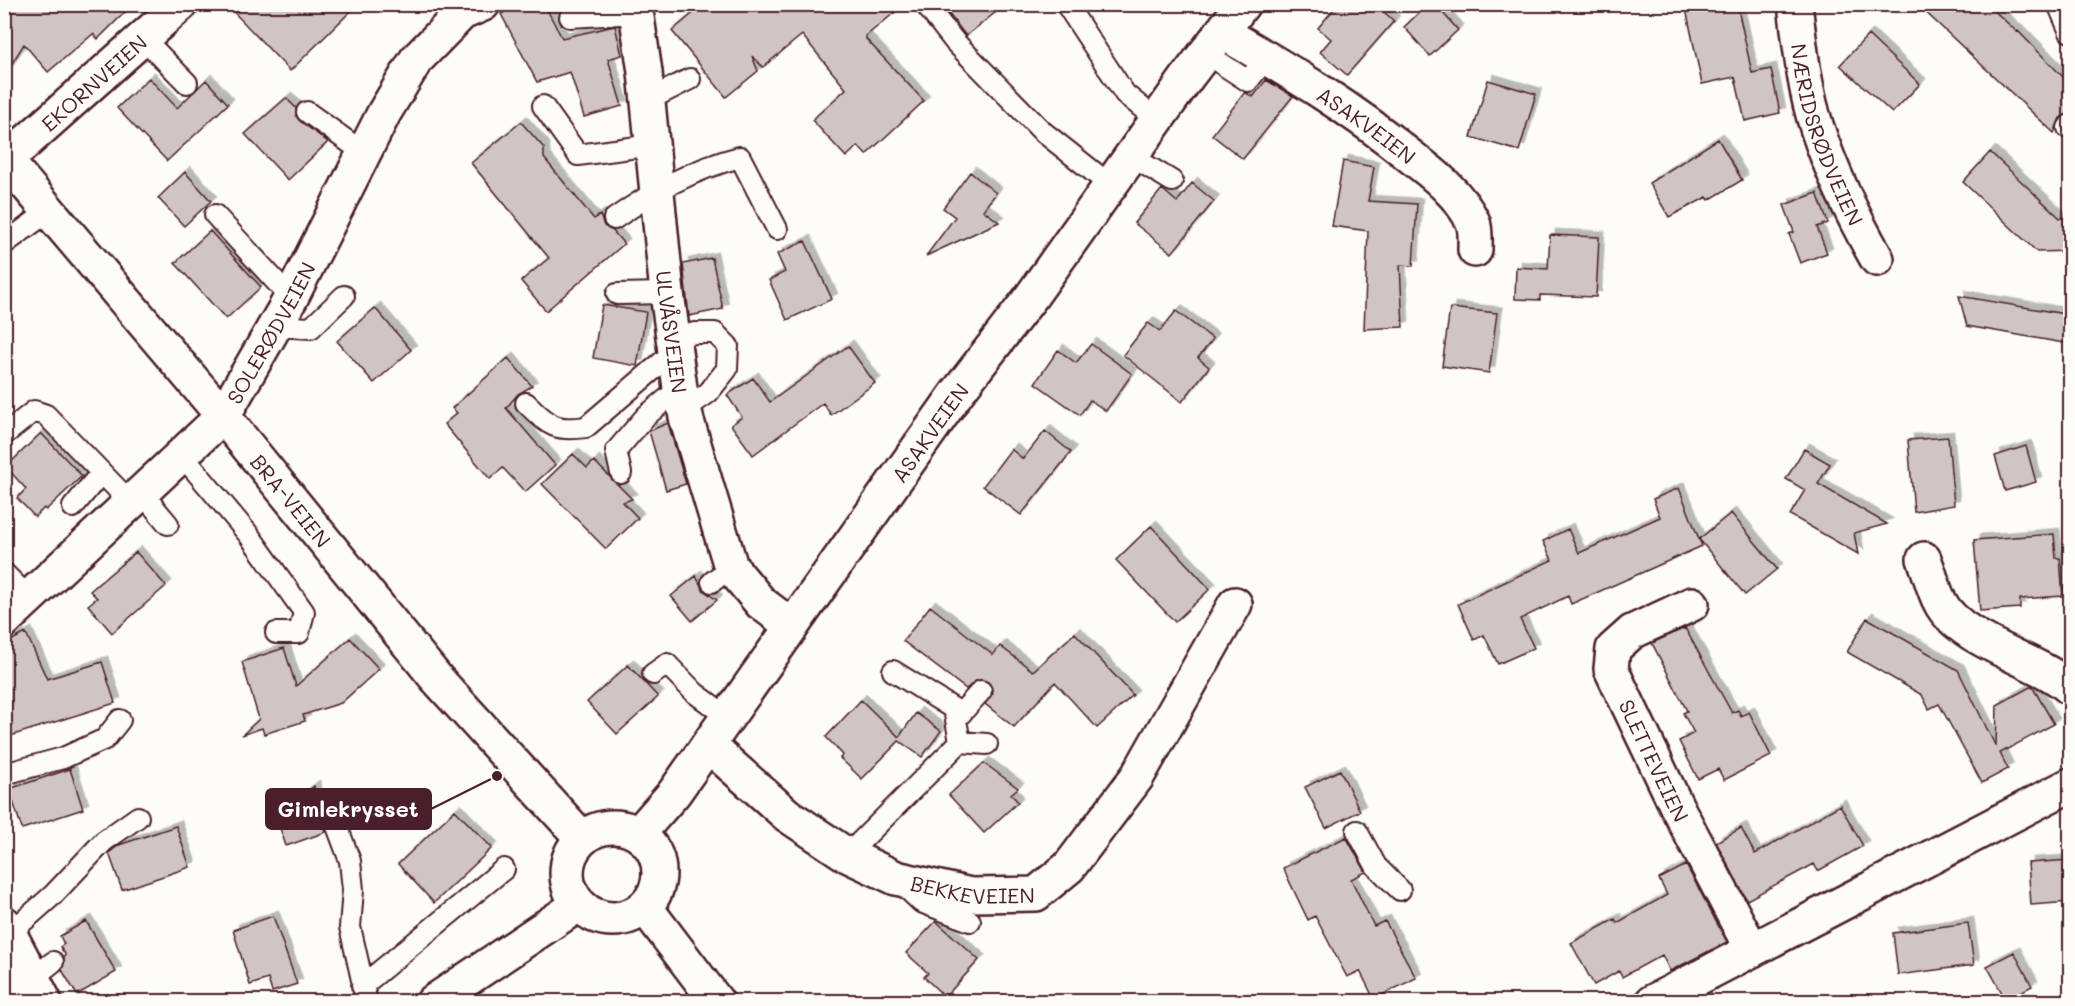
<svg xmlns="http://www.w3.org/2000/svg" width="2075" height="1006" font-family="Mali,sans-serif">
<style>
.building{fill:#d0c5c4;stroke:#4a1f2b;stroke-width:1.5;filter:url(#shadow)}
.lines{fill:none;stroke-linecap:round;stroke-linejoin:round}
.lane-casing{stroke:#4a1f2b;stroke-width:24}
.street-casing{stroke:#4a1f2b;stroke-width:38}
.secondary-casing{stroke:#4a1f2b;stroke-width:38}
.lane{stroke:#fdfcf7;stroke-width:20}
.street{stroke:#fdfcf7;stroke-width:33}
.secondary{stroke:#fdfcf7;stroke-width:33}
.labels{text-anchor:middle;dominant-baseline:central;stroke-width:4.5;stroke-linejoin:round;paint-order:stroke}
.street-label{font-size:21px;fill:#4a1f2b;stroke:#fdfcf7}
.leader{fill:none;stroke:#4a1f2b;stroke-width:2}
.callout-dot{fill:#4a1f2b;stroke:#fdfcf7;stroke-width:2}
.callout{fill:#4a1f2b;stroke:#4a1f2b;stroke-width:2}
.callout-label{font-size:22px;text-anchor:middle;font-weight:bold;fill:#fff}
</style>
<defs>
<filter id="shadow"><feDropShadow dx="5.5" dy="-5.5" stdDeviation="0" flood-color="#0004"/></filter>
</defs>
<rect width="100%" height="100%" fill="#fdfcf7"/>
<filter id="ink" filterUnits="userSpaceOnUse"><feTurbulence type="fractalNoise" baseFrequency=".0167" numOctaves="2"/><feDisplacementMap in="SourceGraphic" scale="12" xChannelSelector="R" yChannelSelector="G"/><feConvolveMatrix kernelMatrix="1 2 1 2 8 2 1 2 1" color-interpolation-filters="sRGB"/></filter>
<g filter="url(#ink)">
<!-- building -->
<path class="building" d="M 4,4 L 133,4 L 98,39 L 93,34 L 48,72 L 24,44 L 4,76 Z
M 226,4 L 358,4 L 290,71 Z
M 519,4 L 544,4 L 562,38 L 615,26 L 622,55 L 608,59 L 622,106 L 584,117 L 570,72 L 537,82 L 501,14 Z
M 704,4 L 905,4 L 866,36 L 866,39 L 924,101 L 866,155 L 858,146 L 846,157 L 812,120 L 846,89 L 802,35 L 763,67 L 752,56 L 758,71 L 726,97 L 672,31 Z
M 941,4 L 1006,4 L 966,36 Z
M 1338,4 L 1375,4 L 1394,21 L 1347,75 L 1320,52 L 1331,39 L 1318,28 Z
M 1428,4 L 1435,4 L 1458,30 L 1430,56 L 1404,27 Z
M 1685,4 L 1737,4 L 1752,73 L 1771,69 L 1780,113 L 1745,121 L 1735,77 L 1702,84 Z
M 1917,4 L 1987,4 L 2017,32 L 2018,31 L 2070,84 L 2070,113 L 2060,118 L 2054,133 Z
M 1868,35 L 1920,84 L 1892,113 L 1840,65 Z
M 149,78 L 177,108 L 206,80 L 228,104 L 167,161 L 117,108 Z
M 1266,80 L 1293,96 L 1243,159 L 1212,135 L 1245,92 L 1253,97 Z
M 1488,80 L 1536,94 L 1519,151 L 1471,137 Z
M 286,98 L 296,108 L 296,116 L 300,121 L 328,142 L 288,180 L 245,134 Z
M 521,122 L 544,148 L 544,158 L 594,219 L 600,215 L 604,226 L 613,231 L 624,244 L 546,311 L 521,281 L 549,258 L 471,163 Z
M 1718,139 L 1742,180 L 1709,200 L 1707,197 L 1669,217 L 1649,183 Z
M 1990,152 L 2060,218 L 2070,217 L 2070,251 L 2037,252 L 1963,182 Z
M 1343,161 L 1374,167 L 1368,201 L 1417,204 L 1413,266 L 1400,265 L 1403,327 L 1364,329 L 1368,231 L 1332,226 Z
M 185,172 L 211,201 L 184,226 L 158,198 Z
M 970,172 L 996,193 L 983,210 L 999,222 L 926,256 L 955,217 L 943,208 Z
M 1192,183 L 1214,201 L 1172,253 L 1134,223 L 1162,189 L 1177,202 Z
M 1817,193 L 1828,223 L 1817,227 L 1827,253 L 1800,263 L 1789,234 L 1794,232 L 1784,205 Z
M 210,231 L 261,287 L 226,319 L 175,263 Z
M 1550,235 L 1599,237 L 1596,297 L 1540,295 L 1540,300 L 1515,299 L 1516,267 L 1548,269 Z
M 805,241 L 832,299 L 787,320 L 769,280 L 785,272 L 777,254 Z
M 712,258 L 723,309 L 689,316 L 683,264 Z
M 1959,296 L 2070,315 L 2070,344 L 1967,326 Z
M 602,305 L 646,312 L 637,366 L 593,358 Z
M 375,308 L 411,350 L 374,383 L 337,341 Z
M 1450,308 L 1497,313 L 1489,373 L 1442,366 Z
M 1176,311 L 1213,339 L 1198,358 L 1209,367 L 1182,402 L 1123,355 L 1148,323 L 1160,331 Z
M 1091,344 L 1132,374 L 1106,411 L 1090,400 L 1080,415 L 1035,383 L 1058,350 L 1076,363 Z
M 848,346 L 875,383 L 831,415 L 823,403 L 753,455 L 731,425 L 742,417 L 727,395 L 753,378 L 770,402 Z
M 508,358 L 532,386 L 518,394 L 506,408 L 555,465 L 525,492 L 503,468 L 490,479 L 444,424 L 457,413 L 452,408 Z
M 668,423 L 686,484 L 666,490 L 649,431 Z
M 1045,431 L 1071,452 L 1021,515 L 983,486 L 1011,449 L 1023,459 Z
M 41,433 L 82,476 L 46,510 L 44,508 L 35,517 L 17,498 L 26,489 L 6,467 Z
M 1948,437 L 1954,505 L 1914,512 L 1908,440 Z
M 2026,446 L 2036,482 L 2005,491 L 1995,456 Z
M 1804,449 L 1830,464 L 1818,484 L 1887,524 L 1854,533 L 1858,554 L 1790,515 L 1805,490 L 1786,479 Z
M 573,454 L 587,468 L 594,461 L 632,499 L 623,502 L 638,518 L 606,549 L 542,484 Z
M 1679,488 L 1699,539 L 1731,513 L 1777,569 L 1745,595 L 1699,539 L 1702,546 L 1571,604 L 1568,596 L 1520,619 L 1534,648 L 1498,664 L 1484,635 L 1474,640 L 1458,604 L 1552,560 L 1543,541 L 1568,529 L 1579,553 L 1660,517 L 1653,499 Z
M 1151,526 L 1210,589 L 1175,622 L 1116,560 Z
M 2054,534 L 2056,558 L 2060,558 L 2063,596 L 2020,599 L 2020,608 L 1980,611 L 1974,540 Z
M 136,552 L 166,586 L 112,633 L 88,605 L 97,598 L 90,591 Z
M 696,576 L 703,590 L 717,600 L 692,621 L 671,596 Z
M 930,606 L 993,655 L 1000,646 L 1033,671 L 1075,633 L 1133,695 L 1097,728 L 1055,682 L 1014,727 L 985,704 L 993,693 L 988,682 L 977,680 L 966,689 L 903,641 Z
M 1867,618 L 1958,670 L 1996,747 L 1997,705 L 2032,686 L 2054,724 L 2000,753 L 2008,769 L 1982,783 L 1939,704 L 1929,709 L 1922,695 L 1847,652 Z
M 1685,628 L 1732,713 L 1738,710 L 1741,716 L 1749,712 L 1771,756 L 1724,780 L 1718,769 L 1698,779 L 1679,741 L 1694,733 L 1683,713 L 1687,711 L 1652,643 Z
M 26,633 L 47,679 L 102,662 L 115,703 L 4,738 L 4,644 Z
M 350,638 L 379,669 L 341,703 L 303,715 L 305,721 L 264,734 L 262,728 L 242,735 L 259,719 L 242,662 L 284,648 L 296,686 Z
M 628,665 L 658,697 L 617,734 L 587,702 Z
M 861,700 L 899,737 L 916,713 L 941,731 L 922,757 L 899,741 L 862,779 L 840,758 L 843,755 L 826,737 Z
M 984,763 L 1018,788 L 1011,794 L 1018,802 L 984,833 L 949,795 Z
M 70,769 L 83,809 L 22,829 L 9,789 Z
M 1340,770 L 1360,811 L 1326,828 L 1305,787 Z
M 314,786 L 326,832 L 286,846 L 276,816 Z
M 1840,805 L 1863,846 L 1818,871 L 1814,864 L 1747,900 L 1716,842 L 1741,828 L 1755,854 Z
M 455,810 L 492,848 L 434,903 L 398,864 Z
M 176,826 L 190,867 L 122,890 L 109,853 L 119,845 Z
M 1346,837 L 1366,872 L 1351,879 L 1374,926 L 1385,921 L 1416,978 L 1374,999 L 1360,971 L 1347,977 L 1315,916 L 1308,920 L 1283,868 Z
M 2070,860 L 2070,902 L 2031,905 L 2028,863 Z
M 1686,865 L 1727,942 L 1670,971 L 1662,955 L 1622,977 L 1619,971 L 1594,985 L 1571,943 L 1615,919 L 1617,923 L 1667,895 L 1659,879 Z
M 273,916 L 297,984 L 272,992 L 268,979 L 250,985 L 233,930 Z
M 86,921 L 116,972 L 77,995 L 62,970 L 65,954 L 60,947 L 64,944 L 60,936 Z
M 936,921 L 979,960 L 945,997 L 924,977 L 928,973 L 906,953 Z
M 1968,923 L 1974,965 L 1898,975 L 1893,933 Z
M 2014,952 L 2032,986 L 2006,1000 L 1987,966 Z"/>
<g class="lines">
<!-- lane casing -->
<g class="lane-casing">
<path id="lane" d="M 925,4 L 955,42 L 1042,131 L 1110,185
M 1066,4 L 1125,94 L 1157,120
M 2058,4 L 2070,32
M 570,17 L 636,13
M 143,38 L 187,83
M 1205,53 L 1248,81 L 1266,58
M 648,100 L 690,79
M 543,106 L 578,155 L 652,145
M 307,112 L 364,153
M 2068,128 L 2070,125
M 1131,156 L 1172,181
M 215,215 L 291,298
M 614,219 C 654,191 693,169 740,157 L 777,229
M 4,244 L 49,211
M 617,294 L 667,293
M 275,326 L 311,328 L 344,296
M 673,338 L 695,333 L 715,333 L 728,346 L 727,369 L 708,393 L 685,409
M 526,403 C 548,424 553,432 586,427 L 675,351
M 4,435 L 34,411 L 46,415 L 131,503
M 182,455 L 249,535 L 304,612 L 299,633 L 276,633
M 621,473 L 616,451 L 646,416 L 680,388
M 142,493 L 168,524
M 73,507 L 101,473
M 4,573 L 28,597
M 712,582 L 731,567
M 653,674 L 667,664 L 695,693 L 729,718
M 956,719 L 981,691
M 960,742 L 987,744
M 4,774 L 63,758 L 105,739 L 120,720
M 331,810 L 350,861 L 353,890 L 350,927 L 367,1002
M 1357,831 L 1376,866 L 1400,890
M 847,855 L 960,742 L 954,709 L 893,671
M 900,882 L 921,902 L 970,921
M 10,933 L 53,895 L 104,841 L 138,817
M 33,978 L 53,962
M 362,986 L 504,869
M 13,1002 L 26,964"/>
</g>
<!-- street casing -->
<g class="street-casing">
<g id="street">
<path id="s1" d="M 635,4 L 645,72 L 667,293 L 680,388 L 687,421 L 731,567 L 761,603 L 792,626"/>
<path id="s2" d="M 1795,4 C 1800,45 1804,89 1817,128 C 1831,170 1855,220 1877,259"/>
<path id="s3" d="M 1222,32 C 1288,70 1351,108 1410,156 C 1434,174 1460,195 1473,222 C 1476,230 1475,241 1475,250"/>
<path id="s4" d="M 6,160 L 181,4"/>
<path d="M 1924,559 C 1930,573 1933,589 1940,602 C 1959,641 2039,660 2070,688"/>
<path id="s5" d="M 1692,604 L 1632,632 L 1613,649 L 1611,669 L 1677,807 L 1752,950"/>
<path id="s6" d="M 4,621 L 223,416 L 291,298 L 384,113 L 416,60 L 462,13 L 483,4"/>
<path id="s7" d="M 708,745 L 787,815 L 847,855 L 896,878 L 971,895 L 1036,894 L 1069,867 L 1137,777 L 1235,604"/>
<path d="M 4,923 L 45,1002"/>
<path d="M 1652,1002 L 2070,785"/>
</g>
</g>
<!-- secondary casing -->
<g class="secondary-casing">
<g id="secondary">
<path id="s8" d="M 4,158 L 223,416 L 437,679 L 582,838"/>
<circle cx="613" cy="873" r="46"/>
<path id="s9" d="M 639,833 L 674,793 L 957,393 L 1031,297 L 1188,76 L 1243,4"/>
<path d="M 645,907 L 717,1002"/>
<path d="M 433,1002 L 578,905"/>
</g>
</g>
<!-- lane -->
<use href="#lane" class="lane"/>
<!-- street -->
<use href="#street" class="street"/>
<!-- secondary -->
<use href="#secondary" class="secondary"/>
</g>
</g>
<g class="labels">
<!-- street labels -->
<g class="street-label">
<text stroke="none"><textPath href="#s4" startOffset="117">EKORNVEIEN</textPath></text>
<text stroke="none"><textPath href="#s3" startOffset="172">ASAKVEIEN</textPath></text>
<text stroke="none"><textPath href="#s2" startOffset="135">NÆRIDSRØDVEIEN</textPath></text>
<text stroke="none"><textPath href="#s1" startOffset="330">ULVÅSVEIEN</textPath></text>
<text stroke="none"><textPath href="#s6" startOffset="396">SOLERØDVEIEN</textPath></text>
<text stroke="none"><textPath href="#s9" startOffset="495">ASAKVEIEN</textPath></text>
<text stroke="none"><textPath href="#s8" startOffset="447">BRA-VEIEN</textPath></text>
<text stroke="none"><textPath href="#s5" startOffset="213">SLETTEVEIEN</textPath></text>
<text stroke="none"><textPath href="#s7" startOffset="310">BEKKEVEIEN</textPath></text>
</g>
</g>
<!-- callouts -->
<path class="leader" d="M497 776L431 809"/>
<circle class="callout-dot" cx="497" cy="776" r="6"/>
<rect class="callout" x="266" y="789" width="165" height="40" rx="6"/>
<g class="callout-label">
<text x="348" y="817">Gimlekrysset</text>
</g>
<!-- margin -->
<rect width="2075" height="1006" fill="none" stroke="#fdfcf7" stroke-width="24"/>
<rect x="12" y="12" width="2051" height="982" fill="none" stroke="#4a1f2b" stroke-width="2" filter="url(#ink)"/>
</svg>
